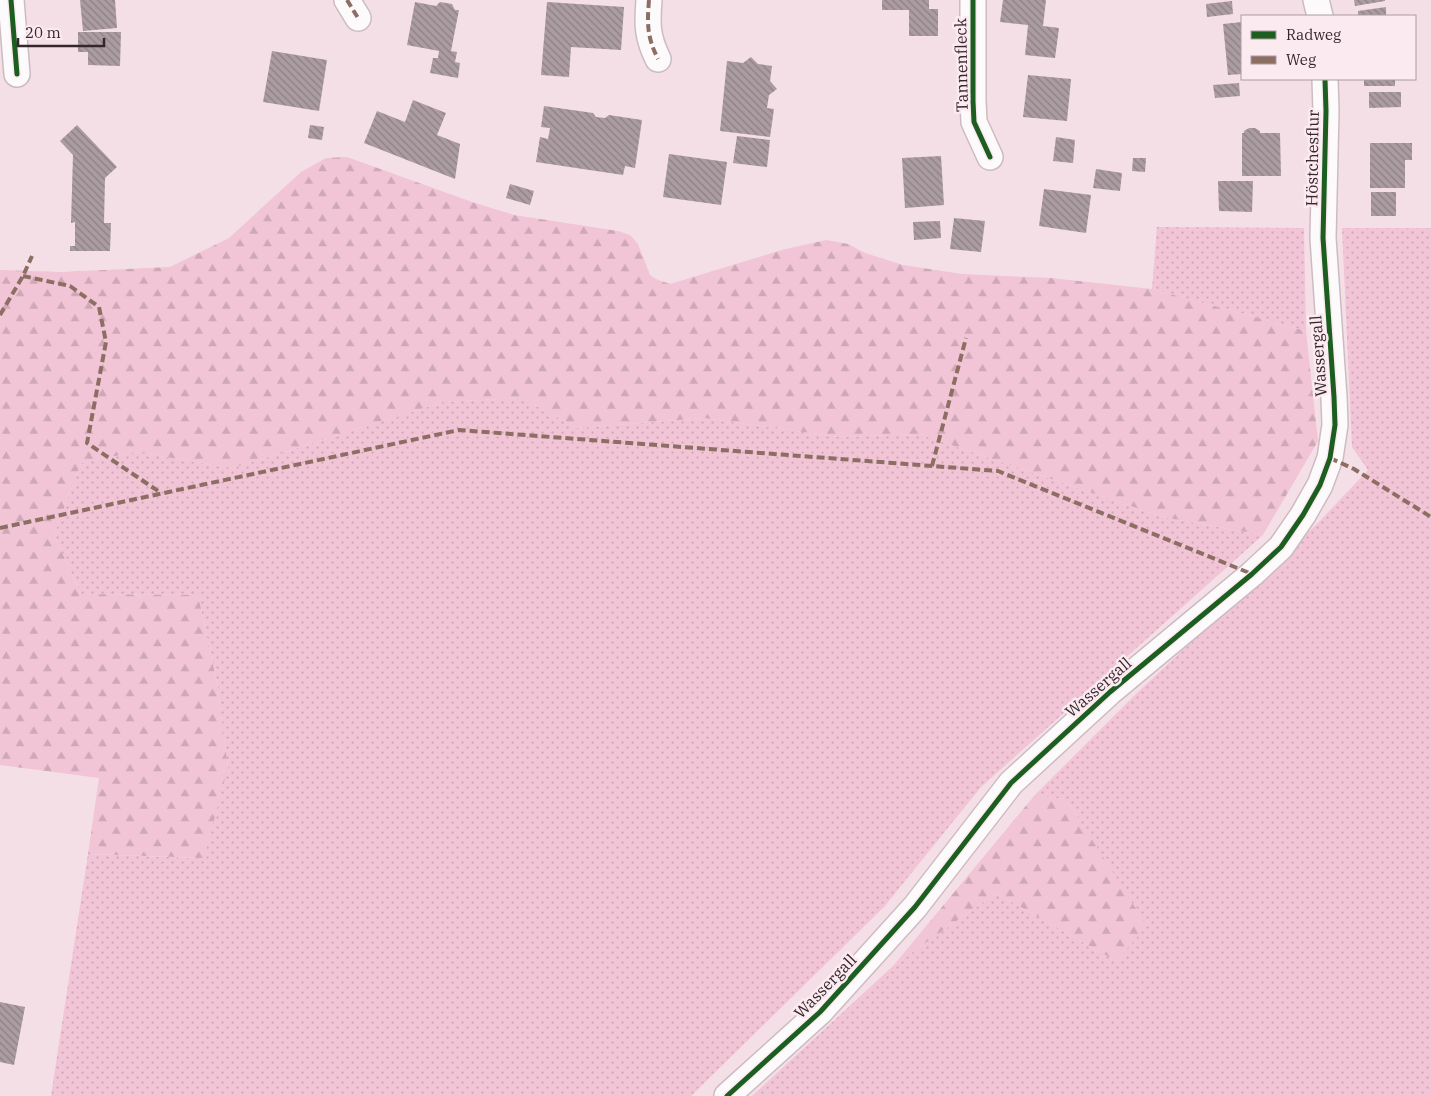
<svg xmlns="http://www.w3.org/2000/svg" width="1431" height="1096" font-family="'IBM Plex Serif',serif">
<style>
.grass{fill:url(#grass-dots)}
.forest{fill:url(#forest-firs)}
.building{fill:url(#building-back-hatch)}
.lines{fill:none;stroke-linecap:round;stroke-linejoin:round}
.street-casing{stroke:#ccbcc2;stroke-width:28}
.street{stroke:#fdfafb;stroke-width:25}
.quiet{stroke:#8d6e63;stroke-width:4;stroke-dasharray:8 4;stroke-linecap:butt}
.cycleway-casing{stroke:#fbebf1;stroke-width:8}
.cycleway{stroke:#1b5e20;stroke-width:5}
.labels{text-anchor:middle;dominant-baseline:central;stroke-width:5;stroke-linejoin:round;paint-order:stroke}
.street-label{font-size:16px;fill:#35262c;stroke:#fbebf1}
</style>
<defs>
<pattern id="grass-dots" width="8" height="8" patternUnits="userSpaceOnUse" patternTransform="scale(1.25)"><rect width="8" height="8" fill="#f1c4d6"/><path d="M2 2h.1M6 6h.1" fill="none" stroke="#cfa8b8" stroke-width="1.8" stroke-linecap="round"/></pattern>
<pattern id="forest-firs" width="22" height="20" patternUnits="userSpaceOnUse" patternTransform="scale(1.25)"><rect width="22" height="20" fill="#f1c4d6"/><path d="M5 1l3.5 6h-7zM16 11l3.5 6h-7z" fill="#cfa8b8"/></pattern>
<pattern id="building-back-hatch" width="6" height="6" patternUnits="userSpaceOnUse" patternTransform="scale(1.25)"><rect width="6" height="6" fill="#ab9ca2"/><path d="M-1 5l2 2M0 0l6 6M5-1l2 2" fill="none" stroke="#8c7f84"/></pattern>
</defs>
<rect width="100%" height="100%" fill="#f4dfe7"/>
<!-- grass -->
<path class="grass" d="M 1157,227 L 1304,228 L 1306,331 L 1152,289 Z
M 1342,228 L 1431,228 L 1431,1096 L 752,1096 L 893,966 L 996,893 L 1116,961 L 1146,926 L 1066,799 L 1034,796 L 1137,693 L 1318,523 L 1368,470 L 1352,447 Z
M 522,398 L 577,428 L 704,418 L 838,437 L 919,434 L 1163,517 L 1263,535 L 981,787 L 884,907 L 691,1096 L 51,1096 L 88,854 L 195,858 L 228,767 L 217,683 L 198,595 L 81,594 L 54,535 L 81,463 L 135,452 L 233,468 L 443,402 Z"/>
<!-- forest -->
<path class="forest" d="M 347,157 L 472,202 L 514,215 L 618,231 L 630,235 L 638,244 L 650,275 L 658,280 L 670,284 L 782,250 L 826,240 L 848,244 L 865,253 L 903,265 L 962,274 L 1051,278 L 1152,289 L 1306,331 L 1318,441 L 1263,535 L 1163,517 L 919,434 L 838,437 L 704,418 L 577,428 L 522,398 L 443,402 L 233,468 L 135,452 L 81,463 L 54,535 L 81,594 L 198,595 L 217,683 L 228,767 L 204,858 L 88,854 L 99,778 L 0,765 L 0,270 L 61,272 L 170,267 L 229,238 L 301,172 L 326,158 Z
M 1034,796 L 1066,799 L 1147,926 L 1116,961 L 996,893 L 893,966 Z"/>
<!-- building -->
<path class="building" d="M 80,0 L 115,0 L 117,28 L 83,31 Z
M 882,0 L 929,0 L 929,9 L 938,9 L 938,36 L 909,36 L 909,10 L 882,10 Z
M 1003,0 L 1046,0 L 1043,26 L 1059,28 L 1055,58 L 1025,55 L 1028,25 L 1000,22 Z
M 1354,0 L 1385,0 L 1385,1 L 1355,6 Z
M 1232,1 L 1233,14 L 1207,17 L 1206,4 Z
M 415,2 L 436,6 L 440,2 L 452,4 L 455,10 L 459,10 L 451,51 L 457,52 L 455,62 L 460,63 L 458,78 L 430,73 L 433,58 L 438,58 L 439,51 L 407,45 Z
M 547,2 L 624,7 L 621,50 L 571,47 L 569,77 L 541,75 Z
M 1386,7 L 1386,16 L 1358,16 L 1358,11 Z
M 1242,22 L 1242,74 L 1228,75 L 1223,24 Z
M 78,32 L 121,32 L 120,66 L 88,65 L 88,52 L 78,52 Z
M 272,51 L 327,60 L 319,111 L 263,102 Z
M 751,57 L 758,64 L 772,66 L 770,81 L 777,89 L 769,95 L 767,108 L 774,109 L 770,137 L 720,131 L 727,61 L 743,63 Z
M 1028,75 L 1071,79 L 1067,121 L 1023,117 Z
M 1364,79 L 1395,79 L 1395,86 L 1364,86 Z
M 1239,83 L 1240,96 L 1215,98 L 1213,85 Z
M 1369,92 L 1401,92 L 1401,107 L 1369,108 Z
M 413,100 L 446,113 L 437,135 L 460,144 L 455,179 L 364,143 L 377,111 L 405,122 Z
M 544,106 L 593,113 L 596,117 L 605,118 L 609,115 L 642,120 L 635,168 L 625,166 L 623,175 L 536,162 L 540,137 L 548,139 L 550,128 L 541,127 Z
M 77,125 L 117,167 L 105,178 L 104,223 L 111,223 L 110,251 L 70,251 L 70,246 L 75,246 L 75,222 L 71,223 L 73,155 L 60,141 Z
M 310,125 L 324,127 L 322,140 L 308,138 Z
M 1249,128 L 1255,128 L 1260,131 L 1260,133 L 1280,133 L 1281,176 L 1242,176 L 1242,133 L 1244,133 L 1244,131 Z
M 737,136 L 770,140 L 767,167 L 733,163 Z
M 1056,137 L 1075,140 L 1073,163 L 1053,161 Z
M 1370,143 L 1412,143 L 1412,160 L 1405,160 L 1405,188 L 1370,188 Z
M 669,154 L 727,162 L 721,205 L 663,197 Z
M 941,156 L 944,205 L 905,208 L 902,158 Z
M 1133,158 L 1146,158 L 1145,172 L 1132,171 Z
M 1096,169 L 1122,173 L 1120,191 L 1093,188 Z
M 1218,181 L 1253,181 L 1252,212 L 1219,211 Z
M 510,184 L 534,191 L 530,205 L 506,198 Z
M 1044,189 L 1091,195 L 1086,233 L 1039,226 Z
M 1371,192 L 1396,192 L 1396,216 L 1371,216 Z
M 954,218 L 985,221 L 981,252 L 950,249 Z
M 940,221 L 941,238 L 914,240 L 913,222 Z
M 0,1002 L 25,1007 L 14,1065 L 0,1062 Z"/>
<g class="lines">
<!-- street casing -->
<g class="street-casing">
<path id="street" d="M 11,0 L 17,74
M 347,0 L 358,18
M 649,0 C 647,24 647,37 658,59
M 973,0 L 973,101 L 974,122 L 990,157
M 1316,0 L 1320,16
M 727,1096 L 820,1012 L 915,907 L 1011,783 L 1110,692 L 1252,574 L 1281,547 L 1303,515 L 1320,485 L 1330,458 L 1335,425 L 1334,397 L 1323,238 L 1326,111 L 1325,79"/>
</g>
<!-- street -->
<use href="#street" class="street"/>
<!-- quiet -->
<path class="quiet" d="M 347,0 L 358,18
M 649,0 C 647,24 647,37 658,59
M 23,276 L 70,286 L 99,307 L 106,342 L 87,443 L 161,493
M 0,315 L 23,276 L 32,256
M 1330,458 L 1354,469 L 1431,517
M 932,466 L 966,338
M 0,528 L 459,430 L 998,471 L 1252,574"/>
<!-- cycleway casing -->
<g class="cycleway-casing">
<path id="cycleway" d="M 11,0 L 17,74
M 973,0 L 973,101 L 974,122 L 990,157
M 727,1096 L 820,1012 L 915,907 L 1011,783 L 1110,692 L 1252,574 L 1281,547 L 1303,515 L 1320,485 L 1330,458 L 1335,425 L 1334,397 L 1323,238 L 1326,111 L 1325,79"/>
</g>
<!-- cycleway -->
<use href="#cycleway" class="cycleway"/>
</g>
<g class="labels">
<!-- street labels -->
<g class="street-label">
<text transform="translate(961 65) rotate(-91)">Tannenfleck</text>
<text transform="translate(1312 158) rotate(-89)">Höstchesflur</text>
<text transform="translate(1318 356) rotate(-94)">Wassergall</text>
<text transform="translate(1098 687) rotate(-41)">Wassergall</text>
<text transform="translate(825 986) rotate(-46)">Wassergall</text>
</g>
</g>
<!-- legend -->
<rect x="1241" y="15" width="175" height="65" fill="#fbebf1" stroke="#ac9ca2"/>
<rect x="1251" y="31" width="25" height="8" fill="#1b5e20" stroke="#ac9ca2"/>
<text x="1286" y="40" font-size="15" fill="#35262c">Radweg</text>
<rect x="1251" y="56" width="25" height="8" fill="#8d6e63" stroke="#ac9ca2"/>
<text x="1286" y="65" font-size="15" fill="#35262c">Weg</text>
<!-- scale -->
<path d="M18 38v8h86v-8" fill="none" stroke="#35262c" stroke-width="2.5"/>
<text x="25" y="38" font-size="15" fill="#35262c" stroke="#fbebf1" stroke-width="4" paint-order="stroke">20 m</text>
</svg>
